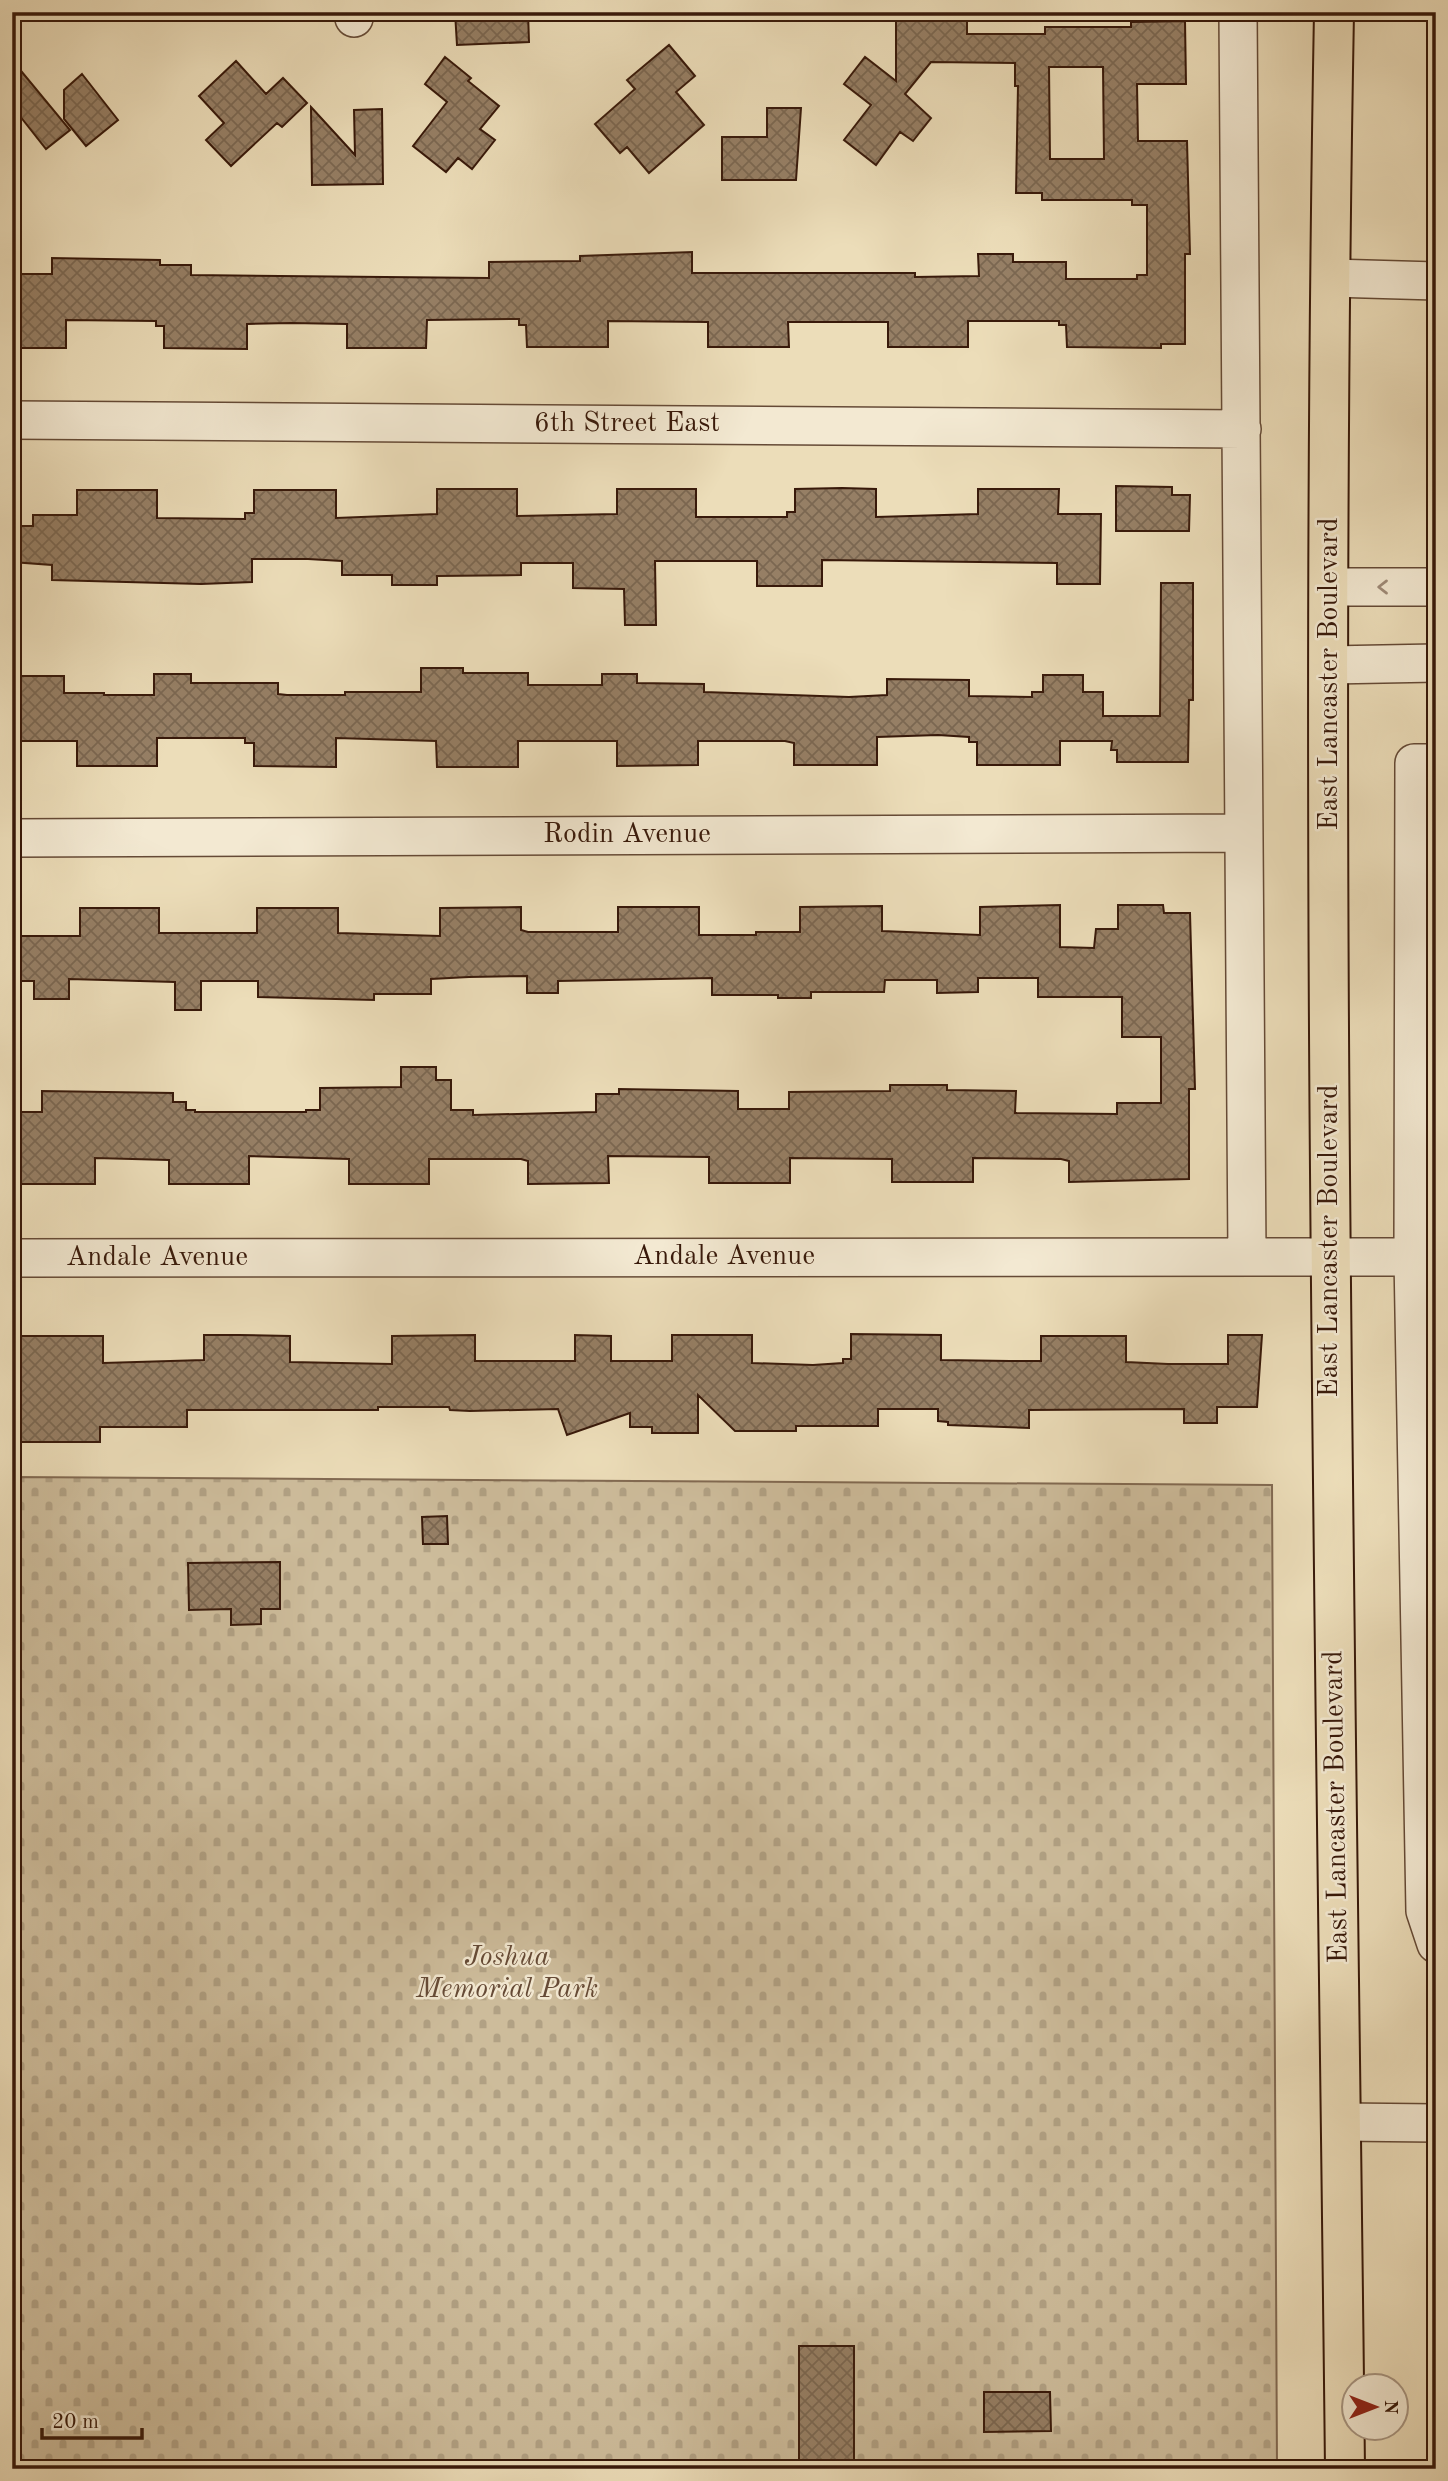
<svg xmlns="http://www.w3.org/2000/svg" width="1448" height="2481" font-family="'Old Standard TT',serif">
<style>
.cemetery{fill:url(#cemetery-stones);stroke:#826a52;stroke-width:2}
.building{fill:url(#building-cross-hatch);stroke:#38190a;stroke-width:2;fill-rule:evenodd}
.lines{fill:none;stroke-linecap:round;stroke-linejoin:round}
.minor-casing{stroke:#654a36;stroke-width:40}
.major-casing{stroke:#38190a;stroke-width:42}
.minor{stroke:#f3e9d2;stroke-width:37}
.major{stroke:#ecddb9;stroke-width:38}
.oneway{stroke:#9f8b78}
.labels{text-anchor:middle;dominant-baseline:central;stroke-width:5;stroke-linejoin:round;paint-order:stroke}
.street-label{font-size:28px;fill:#38190a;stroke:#f3e9d2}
.park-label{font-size:28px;font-style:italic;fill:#654a36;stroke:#f3e9d2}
</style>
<defs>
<pattern id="cemetery-stones" width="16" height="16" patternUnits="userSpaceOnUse" patternTransform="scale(1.75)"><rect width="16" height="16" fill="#cdbc9b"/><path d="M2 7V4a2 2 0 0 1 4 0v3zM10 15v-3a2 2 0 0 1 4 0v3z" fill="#b1a184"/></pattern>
<pattern id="building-cross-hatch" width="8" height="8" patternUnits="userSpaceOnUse" patternTransform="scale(1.75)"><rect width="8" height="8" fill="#967f65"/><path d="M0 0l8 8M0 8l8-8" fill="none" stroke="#7b6751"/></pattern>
</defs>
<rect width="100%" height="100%" fill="#ecddb9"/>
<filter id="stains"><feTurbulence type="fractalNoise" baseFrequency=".00286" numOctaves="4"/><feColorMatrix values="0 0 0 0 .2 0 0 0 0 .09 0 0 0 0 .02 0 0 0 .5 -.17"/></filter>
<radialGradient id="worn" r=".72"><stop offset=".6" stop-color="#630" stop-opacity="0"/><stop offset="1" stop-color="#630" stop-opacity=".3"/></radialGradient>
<!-- cemetery -->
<path class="cemetery" d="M 12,1477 L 1272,1485 L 1277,2469 L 12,2469 Z"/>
<!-- building -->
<path class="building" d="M 455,12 L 528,12 L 529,42 L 457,45 Z
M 896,12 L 967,12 L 967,34 L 1045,34 L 1045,27 L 1131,27 L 1131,22 L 1185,21 L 1186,84 L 1137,84 L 1138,141 L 1187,141 L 1190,254 L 1185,254 L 1185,344 L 1161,344 L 1161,348 L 1067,347 L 1066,325 L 1059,325 L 1059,321 L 968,321 L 968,347 L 888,347 L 888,322 L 788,322 L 789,347 L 708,347 L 708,322 L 608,321 L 608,347 L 527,347 L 526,325 L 519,325 L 519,319 L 427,320 L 426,348 L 347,348 L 347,324 L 291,323 L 247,324 L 247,349 L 164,348 L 164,326 L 156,326 L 156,321 L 66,320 L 66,348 L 12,348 L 12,274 L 52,274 L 52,258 L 160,260 L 160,265 L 191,265 L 191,275 L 489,278 L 489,262 L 580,261 L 580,256 L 692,252 L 692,273 L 915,273 L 915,277 L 979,276 L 978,254 L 1013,254 L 1013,262 L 1066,262 L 1066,279 L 1137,279 L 1137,275 L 1147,275 L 1147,205 L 1132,205 L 1132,200 L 1042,200 L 1042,193 L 1016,193 L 1018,86 L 1015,86 L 1015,63 L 931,62 L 905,94 L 931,118 L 913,141 L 900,132 L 876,165 L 844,140 L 871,105 L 844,84 L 865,57 L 896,81 ZM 1049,67 L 1103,67 L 1104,159 L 1050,159 Z
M 669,45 L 695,76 L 676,92 L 704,125 L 649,173 L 627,147 L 620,153 L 595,124 L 635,89 L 627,80 Z
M 445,57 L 471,78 L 468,81 L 499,106 L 480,129 L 495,140 L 472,169 L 458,158 L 446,172 L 413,146 L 447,102 L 425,84 Z
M 12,60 L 70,130 L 46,149 L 12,106 Z
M 236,61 L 266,94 L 283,78 L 307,103 L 282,127 L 277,123 L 231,166 L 206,140 L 224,123 L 199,96 Z
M 82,74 L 118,120 L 86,146 L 64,119 L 64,90 Z
M 311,107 L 355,155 L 354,110 L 382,109 L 383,184 L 312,185 Z
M 767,108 L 801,108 L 796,180 L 722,180 L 722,137 L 767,137 Z
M 1116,486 L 1172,487 L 1172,495 L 1190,495 L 1189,531 L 1116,531 Z
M 842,488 L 876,489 L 876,517 L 978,514 L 978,489 L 1059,489 L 1058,514 L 1101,514 L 1100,584 L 1057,584 L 1057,563 L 822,560 L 822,586 L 757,586 L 757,561 L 655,561 L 656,625 L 625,625 L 624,589 L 573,588 L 573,563 L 521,563 L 521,575 L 437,576 L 437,585 L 392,585 L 392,575 L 342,575 L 342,561 L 308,559 L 252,559 L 252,582 L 201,584 L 52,580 L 52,565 L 12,562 L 12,526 L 33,526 L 33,515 L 77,515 L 77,490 L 157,490 L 157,518 L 245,519 L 245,513 L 254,513 L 254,490 L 336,490 L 336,518 L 437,514 L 437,489 L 517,489 L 517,516 L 617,514 L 617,489 L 696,489 L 696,517 L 787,517 L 787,512 L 795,512 L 795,489 Z
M 1161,583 L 1193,583 L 1193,700 L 1189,700 L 1188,762 L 1117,762 L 1117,750 L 1111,750 L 1112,741 L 1060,741 L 1060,765 L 977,765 L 977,742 L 969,742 L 969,737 L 938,735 L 877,737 L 877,765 L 794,765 L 794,743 L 785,741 L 698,741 L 698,765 L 617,766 L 617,741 L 518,741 L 518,767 L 437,767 L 436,741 L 336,738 L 336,767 L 254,766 L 254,743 L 245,743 L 245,738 L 157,738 L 157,766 L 77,766 L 77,741 L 12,741 L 12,676 L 64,676 L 64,693 L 104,693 L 104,695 L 154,695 L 154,674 L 191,674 L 191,683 L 278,683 L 278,694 L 287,695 L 345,695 L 345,692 L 421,692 L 421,668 L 463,668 L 463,673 L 528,673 L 528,685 L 602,685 L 602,674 L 637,674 L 637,683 L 704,684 L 704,692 L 849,697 L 887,695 L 887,679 L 969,680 L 969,696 L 1032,697 L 1032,692 L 1043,692 L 1043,675 L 1083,675 L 1083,692 L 1103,692 L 1103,716 L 1160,716 Z
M 1060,905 L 1060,947 L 1094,948 L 1096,929 L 1118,929 L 1118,905 L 1163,905 L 1164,913 L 1190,913 L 1195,1089 L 1189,1089 L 1189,1179 L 1069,1182 L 1069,1161 L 1061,1159 L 973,1158 L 973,1182 L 892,1182 L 892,1159 L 790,1158 L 790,1183 L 709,1183 L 709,1157 L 608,1156 L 609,1183 L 528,1184 L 528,1161 L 521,1159 L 429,1159 L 429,1184 L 349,1184 L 349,1159 L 249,1156 L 249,1184 L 169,1184 L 169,1160 L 95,1158 L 95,1184 L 12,1184 L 12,1112 L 42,1112 L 42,1091 L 173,1093 L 173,1102 L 186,1102 L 186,1110 L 195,1110 L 195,1112 L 306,1112 L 306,1110 L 320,1110 L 320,1088 L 401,1087 L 401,1067 L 436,1067 L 436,1080 L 451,1080 L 451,1110 L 473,1110 L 473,1115 L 596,1112 L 596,1094 L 619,1094 L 619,1089 L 738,1091 L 738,1109 L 789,1109 L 789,1092 L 890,1091 L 890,1085 L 947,1085 L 947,1090 L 1016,1091 L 1015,1113 L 1117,1114 L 1117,1103 L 1161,1103 L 1161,1037 L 1122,1037 L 1122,997 L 1038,997 L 1038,978 L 978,978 L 978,992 L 937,993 L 937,980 L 885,980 L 884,992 L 811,992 L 811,998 L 778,998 L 778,995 L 712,995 L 712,978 L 558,981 L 558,993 L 527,993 L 527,976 L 469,977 L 431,979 L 431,994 L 374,994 L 374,1000 L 258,997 L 258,981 L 201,981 L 201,1010 L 175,1010 L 175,982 L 69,979 L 69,999 L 34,999 L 34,981 L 12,981 L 12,936 L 80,936 L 80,908 L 159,908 L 159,933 L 257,933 L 257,908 L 338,908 L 338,933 L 440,936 L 440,908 L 521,907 L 521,930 L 528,932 L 618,932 L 618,907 L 699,907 L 699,935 L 756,935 L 756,932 L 800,932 L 800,907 L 882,906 L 882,931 L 980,935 L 980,907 Z
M 851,1334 L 941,1335 L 941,1360 L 1010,1361 L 1041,1361 L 1041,1336 L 1126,1336 L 1126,1362 L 1168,1364 L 1228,1364 L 1228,1335 L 1262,1335 L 1257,1407 L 1217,1407 L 1217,1423 L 1184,1423 L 1184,1409 L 1029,1410 L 1029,1428 L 948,1425 L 948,1422 L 938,1421 L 938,1409 L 878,1409 L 878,1426 L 796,1426 L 796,1431 L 735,1431 L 698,1395 L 698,1433 L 652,1433 L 652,1427 L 630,1427 L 630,1413 L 567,1435 L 558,1409 L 470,1411 L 450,1410 L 449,1407 L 378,1407 L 378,1410 L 187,1410 L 187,1427 L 100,1427 L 100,1442 L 12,1442 L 12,1369 L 18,1369 L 18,1336 L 103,1336 L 103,1363 L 204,1360 L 204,1335 L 239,1335 L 290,1336 L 290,1362 L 392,1364 L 392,1336 L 475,1335 L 475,1361 L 575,1361 L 575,1335 L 611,1336 L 611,1361 L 672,1361 L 672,1335 L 752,1335 L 752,1363 L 813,1365 L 843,1363 L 843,1359 L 851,1359 Z
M 447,1516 L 448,1544 L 423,1544 L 422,1517 Z
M 280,1562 L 280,1609 L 261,1609 L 261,1624 L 231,1625 L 231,1609 L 189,1610 L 188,1563 Z
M 799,2346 L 854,2346 L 854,2469 L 799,2469 Z
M 984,2392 L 1050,2392 L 1051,2431 L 984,2432 Z"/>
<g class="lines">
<!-- minor casing -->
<g class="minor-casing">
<path id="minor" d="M 354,12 L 354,18
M 1238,12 L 1247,1256
M 1331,278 L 1436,281
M 12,420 L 1242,429
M 1330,587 L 1436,587
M 1330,665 L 1436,663
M 1436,763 L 1414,763 L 1413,1258 L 1425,1911 L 1436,1944
M 12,838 L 1242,833
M 12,1258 L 1436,1257
M 1341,2122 L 1436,2123"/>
</g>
<!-- major casing -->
<g class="major-casing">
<path id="major" d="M 1334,12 C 1319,831 1336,1650 1345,2469"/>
</g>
<!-- minor -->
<use href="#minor" class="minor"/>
<!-- major -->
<use href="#major" class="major"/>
</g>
<!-- one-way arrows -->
<defs><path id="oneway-chevron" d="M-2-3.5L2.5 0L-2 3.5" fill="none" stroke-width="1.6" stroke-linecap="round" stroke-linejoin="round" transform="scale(1.75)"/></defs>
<use class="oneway" href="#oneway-chevron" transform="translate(1383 587) rotate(180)"/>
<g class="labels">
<!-- street labels -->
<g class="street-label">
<text x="627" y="424">6th Street East</text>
<text transform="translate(1330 674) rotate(-90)">East Lancaster Boulevard</text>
<text x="627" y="835">Rodin Avenue</text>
<text transform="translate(1330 1241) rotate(-90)">East Lancaster Boulevard</text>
<text x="724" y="1257">Andale Avenue</text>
<text x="157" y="1258">Andale Avenue</text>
<text transform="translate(1337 1807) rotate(-91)">East Lancaster Boulevard</text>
</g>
<!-- park labels -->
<g class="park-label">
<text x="507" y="1958">Joshua<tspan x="507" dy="32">Memorial Park</tspan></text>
</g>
</g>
<!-- margin -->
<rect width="1448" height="2481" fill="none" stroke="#ecddb9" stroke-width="42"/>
<rect x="14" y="14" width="1420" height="2453" fill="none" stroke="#38190a" stroke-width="3.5"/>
<rect x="21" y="21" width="1406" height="2439" fill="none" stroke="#38190a" stroke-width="2"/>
<!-- north arrow -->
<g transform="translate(1375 2407) rotate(90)"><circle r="33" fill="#f3e9d2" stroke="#a89682" stroke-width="2"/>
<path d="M0-5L12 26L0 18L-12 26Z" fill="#8f2418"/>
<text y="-10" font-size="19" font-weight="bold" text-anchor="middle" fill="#38190a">N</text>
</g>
<!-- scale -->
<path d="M42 2428v10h100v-10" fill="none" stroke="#38190a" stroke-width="3.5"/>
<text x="52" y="2428" font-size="21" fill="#38190a" stroke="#f3e9d2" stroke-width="5" paint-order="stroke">20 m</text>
<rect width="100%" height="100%" filter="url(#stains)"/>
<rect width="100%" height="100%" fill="url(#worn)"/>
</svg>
